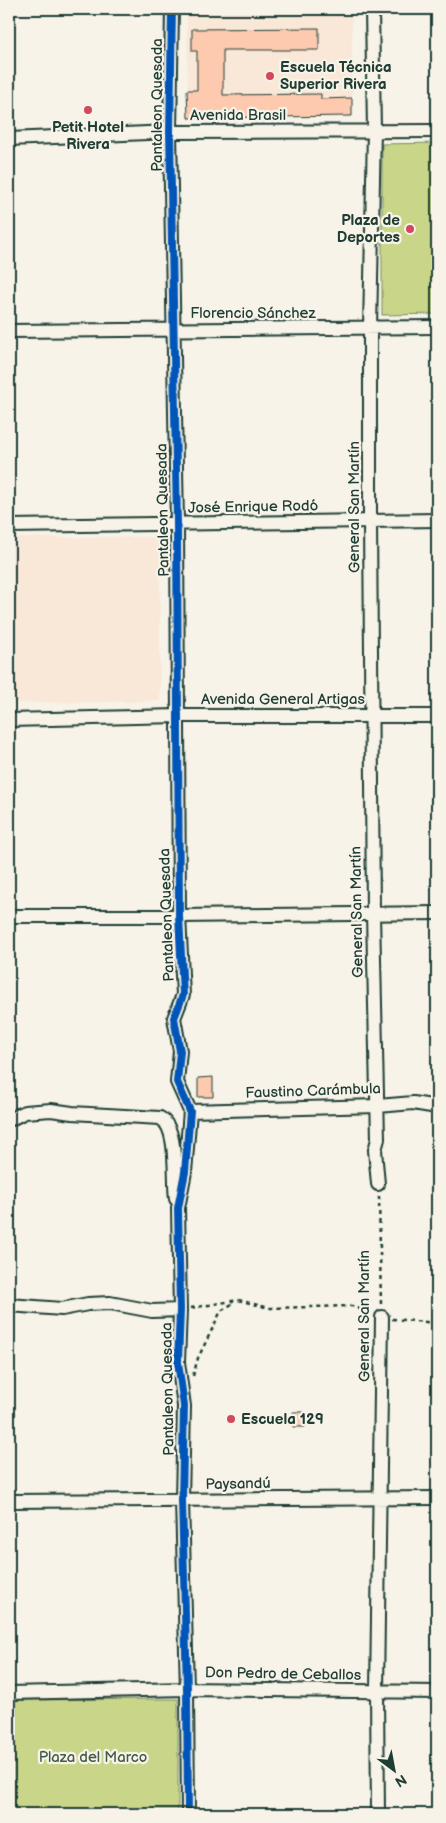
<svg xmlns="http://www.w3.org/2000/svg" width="446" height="1823" font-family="'Balsamiq Sans',sans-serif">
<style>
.built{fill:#f9e7d7}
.green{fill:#c9d68a;stroke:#748a5f}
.building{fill:#fecaaf;stroke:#1f3d34}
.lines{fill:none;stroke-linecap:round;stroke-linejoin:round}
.minor-casing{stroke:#1f3d34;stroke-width:16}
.path{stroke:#1f3d34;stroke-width:2.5;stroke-dasharray:4 4;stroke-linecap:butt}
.minor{stroke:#f7f3e8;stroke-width:12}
.cycleway-casing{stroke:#f7f3e8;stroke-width:11}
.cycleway{stroke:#0057b8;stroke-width:8}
.poi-dot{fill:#d1495b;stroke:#f7f3e8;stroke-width:2}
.labels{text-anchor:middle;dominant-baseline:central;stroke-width:4.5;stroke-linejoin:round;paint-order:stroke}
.poi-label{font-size:15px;font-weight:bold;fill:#1f3d34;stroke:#f7f3e8;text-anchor:start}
.street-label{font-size:15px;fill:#1f3d34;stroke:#f7f3e8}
.park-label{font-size:15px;fill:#415c45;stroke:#f7f3e8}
</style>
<rect width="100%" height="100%" fill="#f7f3e8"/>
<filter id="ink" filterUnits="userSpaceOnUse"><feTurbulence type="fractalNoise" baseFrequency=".02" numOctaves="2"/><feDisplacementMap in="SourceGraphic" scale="10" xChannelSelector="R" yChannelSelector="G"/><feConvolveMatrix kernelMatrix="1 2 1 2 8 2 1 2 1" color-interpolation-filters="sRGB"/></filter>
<g filter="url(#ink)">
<!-- built -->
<path class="built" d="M 187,9 L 352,9 L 352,116 L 188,118 Z
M 160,537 L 160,701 L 9,703 L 9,538 Z"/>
<!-- green -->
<path class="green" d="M 437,143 L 437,314 L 382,315 L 382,144 Z
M 178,1699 L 178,1814 L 9,1814 L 9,1700 Z"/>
<!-- building -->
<path class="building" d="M 319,28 L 319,50 L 223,50 L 223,95 L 321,94 L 321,99 L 352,98 L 352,116 L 188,118 L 187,90 L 197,90 L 197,51 L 192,51 L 192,29 Z
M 213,1077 L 213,1097 L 198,1097 L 198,1078 Z
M 293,1412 L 304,1412 L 305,1427 L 293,1427 Z"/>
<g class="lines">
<!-- minor casing -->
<g class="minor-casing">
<path id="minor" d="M 172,9 L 170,132 L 177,524 L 179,916 L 183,995 L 174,1018 L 180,1051 L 177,1082 L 190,1111 L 185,1172 L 178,1208 L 180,1310 L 178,1362 L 184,1406 L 182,1500 L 187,1689 L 188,1814
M 372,9 L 374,130 L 370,329 L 370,522 L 373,914 L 378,1139 L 375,1150 L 378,1184
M 9,139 L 170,132 L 437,131
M 9,331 L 437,327
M 9,526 L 437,520
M 9,720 L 178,716 L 437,716
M 9,916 L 179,916 L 437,913
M 190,1111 L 378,1106 L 413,1103 L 437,1107
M 9,1120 L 25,1112 L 51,1110 L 72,1113 L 160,1118 C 179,1128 173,1179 176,1199
M 9,1305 L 62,1309 L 88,1304 L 110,1303 L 152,1311 L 180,1310
M 9,1501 L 437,1498
M 9,1693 L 187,1689 L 437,1692
M 378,1814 L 377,1692 L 382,1317"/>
</g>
<!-- path -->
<path class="path" d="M 379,1196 L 381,1306
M 191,1308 L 238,1300 L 269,1308 L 352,1306 L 370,1313
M 392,1319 L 437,1323
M 193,1376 L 198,1358 L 221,1311 L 235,1302"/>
<!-- minor -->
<use href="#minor" class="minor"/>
<!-- cycleway casing -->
<g class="cycleway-casing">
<path id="cycleway" d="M 172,9 L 170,132 L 177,524 L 179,916 L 183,995 L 174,1018 L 180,1051 L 177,1082 L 190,1111 L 185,1172 L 178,1208 L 180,1310 L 178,1362 L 184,1406 L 182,1500 L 187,1689 L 188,1814"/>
</g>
<!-- cycleway -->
<use href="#cycleway" class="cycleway"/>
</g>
</g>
<!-- markers -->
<g class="poi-dot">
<circle cx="270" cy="76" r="5"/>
<circle cx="88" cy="110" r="5"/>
<circle cx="410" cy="229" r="5"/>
<circle cx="231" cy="1419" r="5"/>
</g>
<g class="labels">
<!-- poi labels -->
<g class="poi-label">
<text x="280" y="67">Escuela Técnica<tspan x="280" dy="17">Superior Rivera</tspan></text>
<text x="88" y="127" text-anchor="middle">Petit Hotel<tspan x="88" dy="17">Rivera</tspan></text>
<text x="400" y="220" text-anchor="end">Plaza de<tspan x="400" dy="17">Deportes</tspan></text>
<text x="241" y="1419">Escuela 129</text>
</g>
<!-- street labels -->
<g class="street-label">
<text transform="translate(157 105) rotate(-90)">Pantaleon Quesada</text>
<text x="238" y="115">Avenida Brasil</text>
<text x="253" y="313">Florencio Sánchez</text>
<text transform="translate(253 507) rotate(-1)">José Enrique Rodó</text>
<text transform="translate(354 507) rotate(-90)">General San Martín</text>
<text transform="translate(163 510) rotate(-91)">Pantaleon Quesada</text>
<text x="283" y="699">Avenida General Artigas</text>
<text transform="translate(357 912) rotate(-91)">General San Martín</text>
<text transform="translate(167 915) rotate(-92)">Pantaleon Quesada</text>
<text transform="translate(313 1091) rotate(-2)">Faustino Carámbula</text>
<text transform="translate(364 1316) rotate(-90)">General San Martín</text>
<text transform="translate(168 1389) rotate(-91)">Pantaleon Quesada</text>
<text transform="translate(238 1484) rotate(-1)">Paysandú</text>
<text transform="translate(283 1674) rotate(1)">Don Pedro de Ceballos</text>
</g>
<!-- park labels -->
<g class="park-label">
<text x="93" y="1757">Plaza del Marco</text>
</g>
</g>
<!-- margin -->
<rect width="446" height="1823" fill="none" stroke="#f7f3e8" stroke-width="30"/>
<rect x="15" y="15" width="416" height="1793" fill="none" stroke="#1f3d34" stroke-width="2" filter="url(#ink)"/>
<!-- north arrow -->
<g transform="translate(394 1770) rotate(148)" stroke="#f7f3e8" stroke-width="4" paint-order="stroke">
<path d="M0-4L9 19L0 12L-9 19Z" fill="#1f3d34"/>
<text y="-8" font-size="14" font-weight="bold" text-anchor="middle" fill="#1f3d34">N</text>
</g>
</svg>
